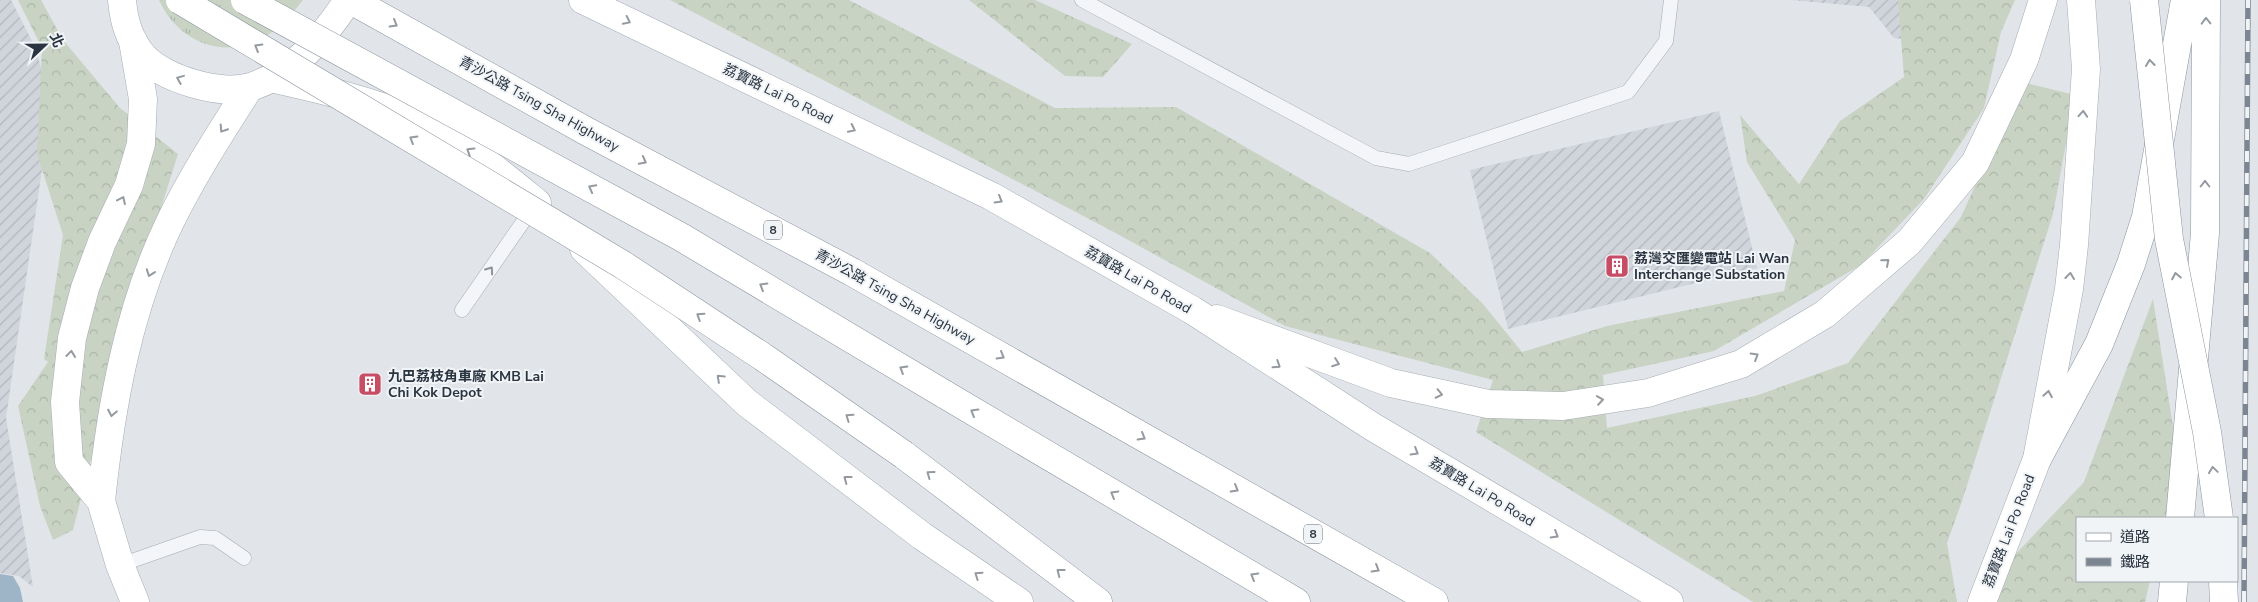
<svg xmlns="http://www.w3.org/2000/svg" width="2258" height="602" font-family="'Nunito Sans','Noto Sans TC',sans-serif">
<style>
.industrial{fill:url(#industrial-furrows)}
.grass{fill:url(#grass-tufts)}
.forest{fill:url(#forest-crowns)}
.water{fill:#9eb4c7}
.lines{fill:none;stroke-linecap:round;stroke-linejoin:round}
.lane-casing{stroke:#a6acb3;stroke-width:15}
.secondary-casing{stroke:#a6acb3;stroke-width:29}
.primary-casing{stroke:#a1aab4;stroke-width:29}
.highway-casing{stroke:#8a939f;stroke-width:29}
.lane{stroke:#f4f5f8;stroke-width:14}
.secondary{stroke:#fff;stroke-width:28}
.primary{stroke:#fff;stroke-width:28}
.highway{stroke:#fff;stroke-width:28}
.rail-casing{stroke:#7c8592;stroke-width:5.5}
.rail{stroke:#f1f4f7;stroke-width:4;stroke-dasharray:11;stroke-linecap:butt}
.highway-bridge-casing{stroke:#8a939f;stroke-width:29;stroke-linecap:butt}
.highway-bridge{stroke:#fff;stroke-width:28}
.oneway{stroke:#949aa0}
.oneway2{stroke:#8f949c}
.labels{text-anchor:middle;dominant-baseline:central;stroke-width:4;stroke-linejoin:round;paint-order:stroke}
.shield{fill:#f1f4f7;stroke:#666e77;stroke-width:1}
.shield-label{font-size:12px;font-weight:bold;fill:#2a3440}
.street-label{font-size:14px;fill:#2a3440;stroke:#f1f4f7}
.poi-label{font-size:14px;font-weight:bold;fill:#2a3440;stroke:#f1f4f7;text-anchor:start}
</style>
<defs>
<pattern id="industrial-furrows" width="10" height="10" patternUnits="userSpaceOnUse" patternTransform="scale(1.25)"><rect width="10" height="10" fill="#d0d4db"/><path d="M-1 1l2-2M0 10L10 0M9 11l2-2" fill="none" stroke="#b3b7bd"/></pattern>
<pattern id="grass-tufts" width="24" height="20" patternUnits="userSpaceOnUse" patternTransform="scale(1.25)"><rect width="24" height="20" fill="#c8d3c3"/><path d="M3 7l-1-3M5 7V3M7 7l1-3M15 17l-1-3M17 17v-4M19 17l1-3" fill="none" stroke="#acb6a9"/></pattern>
<pattern id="forest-crowns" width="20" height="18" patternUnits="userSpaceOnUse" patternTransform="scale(1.25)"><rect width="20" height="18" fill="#c8d3c3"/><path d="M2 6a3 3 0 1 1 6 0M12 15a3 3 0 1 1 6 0" fill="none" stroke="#acb6a9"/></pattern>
</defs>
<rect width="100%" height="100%" fill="#e1e5e9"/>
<!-- industrial -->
<path class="industrial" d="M 0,0 L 11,0 L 36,49 L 51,107 L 6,418 L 33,587 L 19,576 L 0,573 Z
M 1791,0 L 1948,0 L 1945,44 L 1894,38 L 1869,7 Z
M 1719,111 L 1757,268 L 1508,329 L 1470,170 Z"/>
<!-- grass -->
<path class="grass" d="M 159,0 L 303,0 C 292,14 277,31 261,39 C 220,60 177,40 159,0 Z"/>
<!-- forest -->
<path class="forest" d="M 18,0 L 41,0 L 63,40 L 120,108 L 178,154 C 138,278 105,404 73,530 L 53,540 L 40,506 L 18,406 L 48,362 L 44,359 L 63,235 L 37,154 L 42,48 Z
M 670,0 L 849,0 L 1055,108 L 1176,107 L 1430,253 L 1483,304 L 1522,352 L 1607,326 L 1784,291 L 1795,240 L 1747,162 L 1740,115 L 1799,184 L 1840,121 L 1904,77 L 1898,0 L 2015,0 L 2001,32 L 1984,108 L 1924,199 L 1861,265 L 1714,351 L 1603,375 L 1607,428 L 1755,396 L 1848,363 L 1961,217 L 2022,82 L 2075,95 L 2053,214 L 1962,501 L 1947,543 L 1957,602 L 1753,602 L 1476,432 L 1493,380 L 1285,326 L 1110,230 Z
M 969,0 L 1035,0 L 1132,44 L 1103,77 L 1065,76 Z
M 2153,299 L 2179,465 L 2166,518 L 2077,518 L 2077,581 L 2150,581 L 2145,602 L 1970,602 L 2084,482 Z"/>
<!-- water -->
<path class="water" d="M 0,574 L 13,576 L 20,588 L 23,602 L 0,602 Z"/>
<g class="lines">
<!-- lane casing -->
<g class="lane-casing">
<path id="lane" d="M 1082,0 L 1376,158 L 1409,164 L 1628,92 L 1666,41 L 1671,0
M 462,310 L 534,206
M 120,565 L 200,537 L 215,538 L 244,558"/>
</g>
<!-- secondary casing -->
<g class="secondary-casing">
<path id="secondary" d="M 133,41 L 143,99 L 141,144 L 129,185 L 102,242 L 85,288 L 72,338 L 65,402 L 69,462 L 101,501 L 120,565 L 135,602
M 1217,319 L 1391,383 L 1488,404 L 1563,406 L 1648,393 L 1741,364 L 1825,314 L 1909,242 L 1975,163 L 2024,60 L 2043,0
M 101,501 C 111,406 128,309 170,222 C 193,175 221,132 249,88
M 1982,602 L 2037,459 L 2069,289 L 2074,245 L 2086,69 L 2081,0"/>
</g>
<!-- primary casing -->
<g class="primary-casing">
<path id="primary" d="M 122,0 C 124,22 129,39 143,56 C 163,79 221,96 250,87 C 293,74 324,37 348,0
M 583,0 L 991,196 L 1192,310 L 1373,427 L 1669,602
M 271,78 C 320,89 368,100 414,119 C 460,139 499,172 537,203
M 584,249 L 747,403 L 922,536 L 1019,602"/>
</g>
<!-- highway casing -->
<g class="highway-casing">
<path id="highway" d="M 351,0 L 586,131 L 852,272 L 1434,602
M 944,394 L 1296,602
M 904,455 L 1098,602
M 2037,459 L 2099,344 L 2131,264 L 2146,217 L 2185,0
M 2180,518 L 2205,233 L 2206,0
M 2223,581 L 2224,602
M 2172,602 L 2174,581"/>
</g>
<!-- lane -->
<use href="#lane" class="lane"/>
<!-- secondary -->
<use href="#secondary" class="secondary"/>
<!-- primary -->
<use href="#primary" class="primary"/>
<!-- highway -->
<use href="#highway" class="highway"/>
<!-- rail casing -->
<g class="rail-casing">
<path id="rail" d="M 2244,602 L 2248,0"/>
</g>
<!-- rail -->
<use href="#rail" class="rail"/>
<!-- highway-bridge casing -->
<g class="highway-bridge-casing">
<path id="highway-bridge" d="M 180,0 L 623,265 L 763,357 L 904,455
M 245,0 L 681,237 L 944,394
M 2144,0 L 2169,239 L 2207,432 L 2219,518"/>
</g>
<!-- highway-bridge -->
<use href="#highway-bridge" class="highway-bridge"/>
</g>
<!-- one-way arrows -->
<defs><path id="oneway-chevron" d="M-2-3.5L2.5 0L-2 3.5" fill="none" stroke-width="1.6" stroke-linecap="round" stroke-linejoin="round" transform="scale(1.25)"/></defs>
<g class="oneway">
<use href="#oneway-chevron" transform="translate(627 21) rotate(26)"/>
<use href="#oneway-chevron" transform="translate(2206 21) rotate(-91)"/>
<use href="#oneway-chevron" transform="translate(394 24) rotate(30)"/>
<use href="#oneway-chevron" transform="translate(258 47) rotate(-149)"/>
<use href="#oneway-chevron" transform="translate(2150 63) rotate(-96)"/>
<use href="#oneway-chevron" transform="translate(180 79) rotate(-158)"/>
<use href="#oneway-chevron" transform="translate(2083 114) rotate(-86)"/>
<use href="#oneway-chevron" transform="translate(223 129) rotate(123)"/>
<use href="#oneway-chevron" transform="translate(852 129) rotate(26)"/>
<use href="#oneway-chevron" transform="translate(413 139) rotate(-149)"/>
<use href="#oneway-chevron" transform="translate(470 151) rotate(-148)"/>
<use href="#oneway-chevron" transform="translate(643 161) rotate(28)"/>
<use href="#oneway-chevron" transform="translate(2205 184) rotate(-90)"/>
<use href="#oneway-chevron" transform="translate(592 188) rotate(-152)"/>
<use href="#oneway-chevron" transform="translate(122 200) rotate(-65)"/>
<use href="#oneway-chevron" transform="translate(999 200) rotate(30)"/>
<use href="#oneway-chevron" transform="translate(1886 262) rotate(-41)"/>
<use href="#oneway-chevron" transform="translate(150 273) rotate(110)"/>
<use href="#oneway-chevron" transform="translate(2070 276) rotate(-83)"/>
<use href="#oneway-chevron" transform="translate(2176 276) rotate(-101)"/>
<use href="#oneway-chevron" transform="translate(763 286) rotate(-149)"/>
<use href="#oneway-chevron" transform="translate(700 316) rotate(-147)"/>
<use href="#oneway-chevron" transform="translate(71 354) rotate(-84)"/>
<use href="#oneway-chevron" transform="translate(1001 356) rotate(30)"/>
<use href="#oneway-chevron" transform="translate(1755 356) rotate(-31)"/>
<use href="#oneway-chevron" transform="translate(1336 363) rotate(20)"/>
<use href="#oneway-chevron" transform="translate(1277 365) rotate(33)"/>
<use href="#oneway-chevron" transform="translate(903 369) rotate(-149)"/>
<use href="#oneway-chevron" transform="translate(720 378) rotate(-137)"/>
<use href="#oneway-chevron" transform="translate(1439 394) rotate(12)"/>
<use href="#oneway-chevron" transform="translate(2048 394) rotate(-80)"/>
<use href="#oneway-chevron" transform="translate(1600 400) rotate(-8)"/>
<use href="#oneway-chevron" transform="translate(974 412) rotate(-149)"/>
<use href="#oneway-chevron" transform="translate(112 413) rotate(101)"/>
<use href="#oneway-chevron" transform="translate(849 417) rotate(-145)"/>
<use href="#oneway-chevron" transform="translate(1142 437) rotate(30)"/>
<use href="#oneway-chevron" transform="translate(1415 452) rotate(31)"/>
<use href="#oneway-chevron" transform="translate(2213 470) rotate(-98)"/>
<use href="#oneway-chevron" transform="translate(930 474) rotate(-144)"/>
<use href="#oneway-chevron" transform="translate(847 479) rotate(-143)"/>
<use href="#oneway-chevron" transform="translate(1235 489) rotate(30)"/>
<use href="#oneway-chevron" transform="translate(1114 494) rotate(-150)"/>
<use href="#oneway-chevron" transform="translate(1555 535) rotate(31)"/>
<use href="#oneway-chevron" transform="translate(1376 569) rotate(30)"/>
<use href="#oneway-chevron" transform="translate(1060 572) rotate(-142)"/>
<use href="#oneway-chevron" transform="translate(978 575) rotate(-146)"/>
<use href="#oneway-chevron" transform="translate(1254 576) rotate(-150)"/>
</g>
<use class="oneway2" href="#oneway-chevron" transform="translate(490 270) rotate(-55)"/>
<!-- icons -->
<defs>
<g id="building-square" transform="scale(1.25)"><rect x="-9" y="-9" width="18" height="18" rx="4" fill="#c74d66" stroke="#f1f4f7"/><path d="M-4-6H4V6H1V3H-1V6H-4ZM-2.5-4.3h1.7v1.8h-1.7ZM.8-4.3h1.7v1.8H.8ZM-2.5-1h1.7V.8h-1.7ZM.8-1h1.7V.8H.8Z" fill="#fff"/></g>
</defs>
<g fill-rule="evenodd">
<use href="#building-square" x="1617" y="266"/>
<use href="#building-square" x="370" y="384"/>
</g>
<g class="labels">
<!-- shield labels -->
<g class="shield">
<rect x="764" y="220.5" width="18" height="19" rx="4"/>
<rect x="1304" y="524.5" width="18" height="19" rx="4"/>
</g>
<g class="shield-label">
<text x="773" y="230">8</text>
<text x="1313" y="534">8</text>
</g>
<!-- street labels -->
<g class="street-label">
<text transform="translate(778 94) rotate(26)">荔寶路 Lai Po Road</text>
<text transform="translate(539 104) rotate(29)">青沙公路 Tsing Sha Highway</text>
<text transform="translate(1138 280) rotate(30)">荔寶路 Lai Po Road</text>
<text transform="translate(895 297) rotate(29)">青沙公路 Tsing Sha Highway</text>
<text transform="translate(1482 492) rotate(31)">荔寶路 Lai Po Road</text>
<text transform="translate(2009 531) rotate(-69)">荔寶路 Lai Po Road</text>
</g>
<!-- poi labels -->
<g class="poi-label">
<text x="1634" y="258">荔灣交匯變電站 Lai Wan<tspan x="1634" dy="16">Interchange Substation</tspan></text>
<text x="388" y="376">九巴荔枝角車廠 KMB Lai<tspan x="388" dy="16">Chi Kok Depot</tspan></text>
</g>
</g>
<!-- legend -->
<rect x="2076" y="517" width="162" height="65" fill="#f1f4f7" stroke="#a1a7ae"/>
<rect x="2086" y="533" width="25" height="8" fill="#ffffff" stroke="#a1a7ae"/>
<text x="2120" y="542" font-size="15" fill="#2a3440">道路</text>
<rect x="2086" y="558" width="25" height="8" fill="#7c8592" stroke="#a1a7ae"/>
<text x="2120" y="567" font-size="15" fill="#2a3440">鐵路</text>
<!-- north arrow -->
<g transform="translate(45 45) rotate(68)" stroke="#f1f4f7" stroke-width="4" paint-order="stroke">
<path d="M0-4L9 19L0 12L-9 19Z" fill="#2a3440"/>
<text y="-8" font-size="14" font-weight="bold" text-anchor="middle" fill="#2a3440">北</text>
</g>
</svg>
